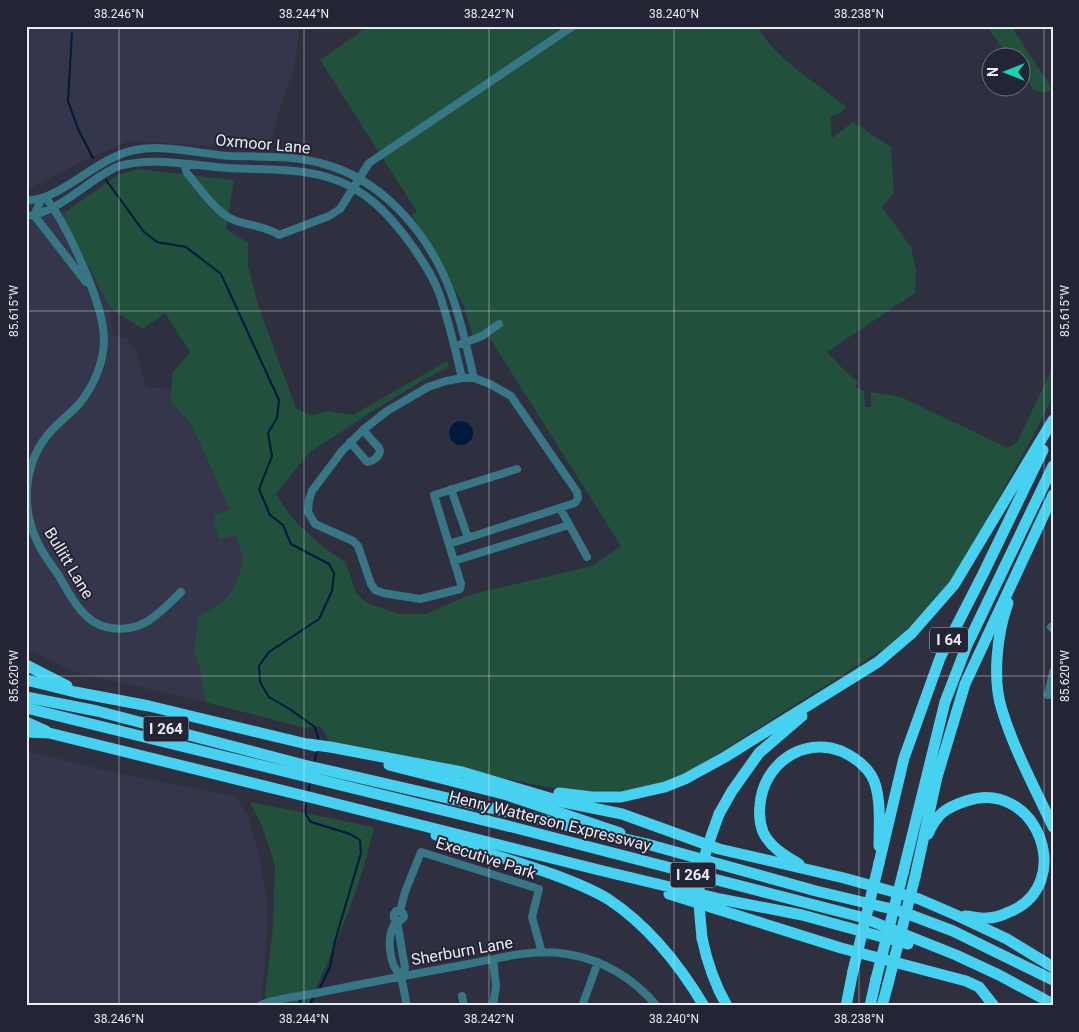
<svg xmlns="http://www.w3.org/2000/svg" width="1079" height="1032" font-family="Roboto,sans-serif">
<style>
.built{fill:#35364c}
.green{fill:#21503c}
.water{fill:#001a3c}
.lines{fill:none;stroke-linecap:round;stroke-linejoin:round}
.stream{stroke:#001a3c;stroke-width:2}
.minor{stroke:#367685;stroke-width:8}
.highway{stroke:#45d1ef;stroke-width:11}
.highway-bridge{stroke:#45d1ef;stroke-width:11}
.ticks{fill:none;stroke:#eaeaf5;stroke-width:1;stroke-opacity:0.45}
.labels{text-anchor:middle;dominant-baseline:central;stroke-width:4;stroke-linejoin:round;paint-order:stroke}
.shield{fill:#242534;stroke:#afafbb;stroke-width:1}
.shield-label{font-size:15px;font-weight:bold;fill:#eaeaf5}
.street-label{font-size:16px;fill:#eaeaf5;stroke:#242534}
.neatline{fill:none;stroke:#eaeaf5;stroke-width:2}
.ticks-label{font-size:12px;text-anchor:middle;fill:#eaeaf5}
</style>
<rect width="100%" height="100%" fill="#2e2f3f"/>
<!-- built -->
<path class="built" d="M 26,26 L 300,26 L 294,70 L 280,107 L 270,147 L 216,146 L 129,141 L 83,161 L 26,191 Z
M 63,209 L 65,212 L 64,218 L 110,308 L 113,336 L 126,338 L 136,351 L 146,387 L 172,389 L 171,402 L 192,426 L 231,511 L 215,514 L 214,524 L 219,540 L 235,535 L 243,557 L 241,568 L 233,588 L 219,604 L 198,618 L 194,652 L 200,670 L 205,702 L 74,672 L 26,648 L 26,220 L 46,216 Z
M 26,751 L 121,774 L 235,796 L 247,814 L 258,851 L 267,901 L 267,935 L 261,1006 L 26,1006 Z"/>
<!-- green -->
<path class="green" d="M 369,26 L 758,26 C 770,56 822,86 846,107 L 841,112 L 830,117 L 832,138 L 853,122 L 891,147 L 894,193 L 882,207 L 911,247 L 916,271 L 915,293 L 827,352 L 846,372 L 858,382 L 855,387 L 864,391 L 865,407 L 871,407 L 871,392 L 901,397 L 1008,448 L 1017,442 L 1053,367 L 1053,396 L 1032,438 L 955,577 L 930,606 L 896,641 L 689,772 L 657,785 L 630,790 L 608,792 L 561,790 L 329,742 L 325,733 L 319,726 L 305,728 L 205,702 L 200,670 L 194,652 L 198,617 L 219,604 L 233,589 L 241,568 L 243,557 L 235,535 L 219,540 L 214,524 L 215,514 L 230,510 L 192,426 L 171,402 L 172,373 L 190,352 L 165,313 L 143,329 L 110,308 L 64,218 L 65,212 L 118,175 L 138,169 L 234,180 L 226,229 L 248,243 L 248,266 L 259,308 L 296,408 L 311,416 L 328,411 L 353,415 L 447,361 L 449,367 L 425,379 L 373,411 L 309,453 L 276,494 L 290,515 L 299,525 L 321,545 L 346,563 L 356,593 L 367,603 L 400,614 L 426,614 L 469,595 L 592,566 L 621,546 L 489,337 L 475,344 L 463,304 L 412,215 L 417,212 L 320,60 Z
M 986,26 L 1011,26 L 1053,90 L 1043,93 L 1033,89 L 1022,74 L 1022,58 L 1009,57 Z
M 250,802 L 374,827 C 361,887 334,950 308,1006 L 264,1006 L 273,926 L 275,865 L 262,826 Z"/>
<!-- water -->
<path class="water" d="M449 433a12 12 0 1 1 24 0a12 12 0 1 1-24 0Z"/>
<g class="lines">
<!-- stream -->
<path class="stream" d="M 72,33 L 68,101 L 78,129 L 93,158
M 106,180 L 144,232 L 157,242 L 186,247 L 221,274 L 279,400 L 277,418 L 268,433 L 272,456 L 259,489 L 270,515 L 283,525 L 291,544 L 329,564 L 334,573 L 332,591 L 319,619 L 269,652 L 259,666 L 260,682 L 269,697 L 291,710 L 315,727 L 319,741
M 314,763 L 317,751
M 308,793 L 310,783
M 307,800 L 305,810 L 306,815 L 311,822 L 350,834 L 360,840 L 361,853 L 335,941 L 330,967 L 319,990
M 299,1006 L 301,997
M 309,1006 L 314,996"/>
<!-- minor -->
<path class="minor" d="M 184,164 L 187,173 C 199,187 217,214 234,220 C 249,226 266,226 279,235 L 329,216 L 340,209 L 369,163 L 573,26
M 45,197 C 67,224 104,305 104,339 C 104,362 94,386 79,404 C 70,414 60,421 51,431 C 24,461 20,505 37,541 C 42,553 51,564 59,576 C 70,595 83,622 106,627 C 142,635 158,614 181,592
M 42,198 L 34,215 L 86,282
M 26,201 C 32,200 39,199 45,197 C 76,185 101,157 135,150 C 164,144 200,154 230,156 C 260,157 291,155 320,163 C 382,178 428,233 450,290 C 461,319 467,349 474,378
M 26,216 C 55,213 78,190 102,175 C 108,172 113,168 119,166 C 154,156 193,166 228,168 C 260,170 296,168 327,177 C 366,188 390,215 413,247 C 423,262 433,276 439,293 C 449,321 455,349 462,378
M 461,344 L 482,336 L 499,324
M 350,442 L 367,462 C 372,462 379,457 380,451 L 379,448 L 363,430
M 451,489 L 468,538
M 560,508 L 587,557
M 449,544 L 575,503 L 578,498 L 577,492 L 511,396 L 490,384 L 474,378 L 462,378 L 446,381 L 428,387 L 387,411 L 363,430 L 342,451 L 312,491 L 309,500 L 308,512 L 315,524 L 353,541 L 358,546 L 371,584 L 375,590 L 383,593 L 420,599 L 460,589 L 461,584 L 434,495 L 517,469
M 454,561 L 569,525
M 1051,627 L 1053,629
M 1048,695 L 1053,672
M 400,911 L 396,911 L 394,914 L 394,918 L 397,921 L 401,920 L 404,917 L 403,913 L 400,911 L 405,892 L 421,852 L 539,889 L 532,917 L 542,953
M 397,921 L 405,968 L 401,976 C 389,965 385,934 397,921 Z
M 401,976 L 407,1006
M 462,996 L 464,1006
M 259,1006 C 270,999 302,996 317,993 C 366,983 414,974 463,965 C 496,959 533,948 567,954 C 604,960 633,978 657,1006
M 493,1006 L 496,986 L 493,959
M 582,1006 L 598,962"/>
<!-- highway -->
<path class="highway" d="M 1008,603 C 997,633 992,680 1002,710 C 1014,750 1035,788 1053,827
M 26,665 L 67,686
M 26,680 L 75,692 L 149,706 L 315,746
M 26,697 L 97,711 L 304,765 L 647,844 L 816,891 L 900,911 L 953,931 L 1053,980
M 26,708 L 512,827 L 861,917 L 956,955 L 999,975 L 1053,1004
M 26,722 L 46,731
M 26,732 L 49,733 L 317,799 L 599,870 L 720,899 L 802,915 L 908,944
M 308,744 L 330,747 L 462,772 L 563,802 L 622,814 L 719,849 L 844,878 L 919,899 L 956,915 L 1007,939 L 1053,967
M 389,765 L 507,795 L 620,833
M 559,793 L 592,797 L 621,797 L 665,787 L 685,779 L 725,757 L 878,662 L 912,633 L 954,585 L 1053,420
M 719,814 L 732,791 L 759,753 L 802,716
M 928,834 C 937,814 945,808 966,801 C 1037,777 1077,885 1009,912 C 1003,915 994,918 987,918 C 980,919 972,916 965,916
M 436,835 C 474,850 513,860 552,874 C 571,881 590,888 608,899 C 649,926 679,964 704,1006
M 879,863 L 904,758 L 940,658 L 983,574 L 1043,450
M 799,864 C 785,856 770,847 763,832 C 760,824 759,814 760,805 C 763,765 802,736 841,751 C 852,756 864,764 871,775 C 882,792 879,826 879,846
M 903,873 L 945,702 L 967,645 L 1053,466
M 915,877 L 937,777 L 965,684 L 1053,495
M 669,894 L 841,948 L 966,981 L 979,987 L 994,1006
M 702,938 C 707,962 715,985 727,1006
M 846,1006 L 853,971
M 870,1006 L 876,979
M 882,1006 L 888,984"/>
<!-- highway-bridge -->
<path class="highway-bridge" d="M 702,938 C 701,925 699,911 699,898 C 698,869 709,842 719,814
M 853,971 L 879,863
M 876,979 L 903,873
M 888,984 L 915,877"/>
</g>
<!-- ticks -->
<path class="ticks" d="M 119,26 L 119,1006M 304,26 L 304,1006M 489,26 L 489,1006M 674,26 L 674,1006M 859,26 L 859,1006M 1044,26 L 1044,1006M 26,311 L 1053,311M 26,676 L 1053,676"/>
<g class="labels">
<!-- shield labels -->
<g class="shield">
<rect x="930" y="627.5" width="38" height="25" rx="4"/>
<rect x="143.5" y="716.5" width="45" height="25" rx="4"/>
<rect x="670.5" y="862.5" width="45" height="25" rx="4"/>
</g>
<g class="shield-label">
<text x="949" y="640">I 64</text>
<text x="166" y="729">I 264</text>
<text x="693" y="875">I 264</text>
</g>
<!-- street labels -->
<g class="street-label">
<text transform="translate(263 144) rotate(5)">Oxmoor Lane</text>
<text transform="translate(69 563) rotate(59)">Bullitt Lane</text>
<text transform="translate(550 821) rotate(14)">Henry Watterson Expressway</text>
<text transform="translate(486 858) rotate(18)">Executive Park</text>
<text transform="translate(462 951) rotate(-10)">Sherburn Lane</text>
</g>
</g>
<!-- border -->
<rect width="1079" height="1032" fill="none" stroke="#242534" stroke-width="55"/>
<!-- north arrow -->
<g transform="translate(1006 72) rotate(270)"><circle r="24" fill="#242534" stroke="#737481"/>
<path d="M0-4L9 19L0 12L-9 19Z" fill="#13d5b3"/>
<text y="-8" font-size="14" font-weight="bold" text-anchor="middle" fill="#eaeaf5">N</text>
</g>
<rect x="28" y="28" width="1024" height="976" class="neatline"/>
<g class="ticks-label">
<text x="119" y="18">38.246°N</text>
<text x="304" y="18">38.244°N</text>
<text x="489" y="18">38.242°N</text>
<text x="674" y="18">38.240°N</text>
<text x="859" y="18">38.238°N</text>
<text transform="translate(1065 311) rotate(-90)" y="4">85.615°W</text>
<text transform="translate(14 311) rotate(-90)" y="4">85.615°W</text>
<text transform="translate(1065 676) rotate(-90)" y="4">85.620°W</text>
<text transform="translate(14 676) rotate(-90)" y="4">85.620°W</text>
<text x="119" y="1023">38.246°N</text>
<text x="304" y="1023">38.244°N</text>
<text x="489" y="1023">38.242°N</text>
<text x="674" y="1023">38.240°N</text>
<text x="859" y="1023">38.238°N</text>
</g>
</svg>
